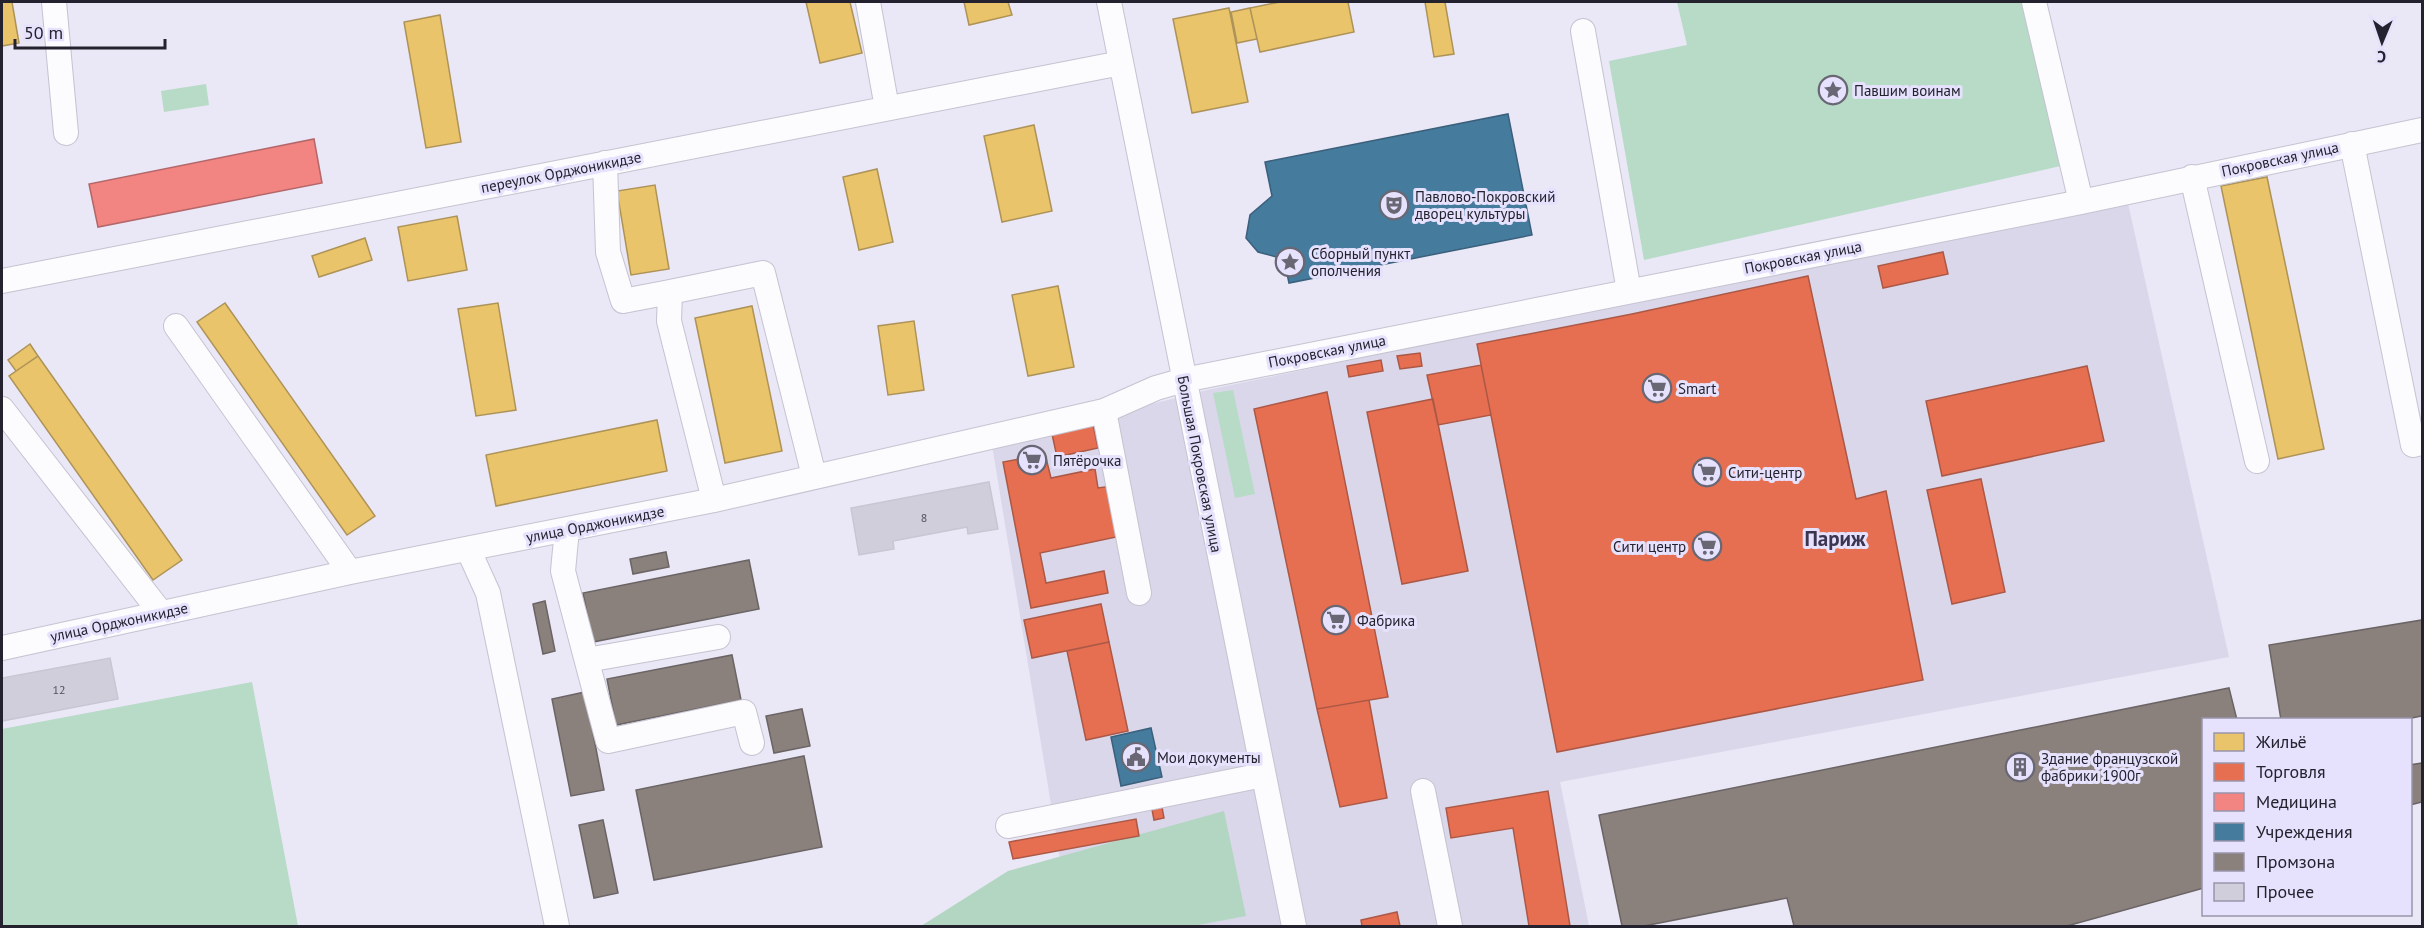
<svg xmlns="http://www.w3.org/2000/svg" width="2424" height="928" font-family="'PT Sans',sans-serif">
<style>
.commercial{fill:#dad7ea}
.green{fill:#b7dbc7}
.forest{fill:#b2d6c2}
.homes{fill:#e9c46a;stroke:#ae9358;stroke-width:1.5}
.shops{fill:#e76f51;stroke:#ac5846;stroke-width:1.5}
.health{fill:#f28482;stroke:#b46769;stroke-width:1.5}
.public{fill:#457b9d;stroke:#3b607c;stroke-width:1.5}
.industry{fill:#8a817c;stroke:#6b6465;stroke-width:1.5}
.building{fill:#d0cedb;stroke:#c8c6d3;stroke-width:1.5}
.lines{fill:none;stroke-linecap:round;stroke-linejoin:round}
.minor-casing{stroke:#c5c3d0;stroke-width:26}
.minor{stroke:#fcfbfe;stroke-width:24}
.labels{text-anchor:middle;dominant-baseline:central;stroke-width:6;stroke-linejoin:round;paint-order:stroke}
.number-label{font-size:12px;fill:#52505c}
.poi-label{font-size:15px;fill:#24222e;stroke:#e6e1fc;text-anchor:start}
.street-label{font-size:15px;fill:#24222e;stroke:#e6e1fc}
.district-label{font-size:21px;font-weight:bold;fill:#3b354f;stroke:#e6e1fc}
</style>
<rect width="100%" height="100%" fill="#eae7f6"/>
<!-- commercial -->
<path class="commercial" d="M 2127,199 L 2229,657 L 1560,782 L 1589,926 L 1071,926 L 992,445 L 1207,390 Z"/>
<!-- green -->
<path class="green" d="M 1677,2 L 2028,2 L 2065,165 L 1644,260 L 1609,61 L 1687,45 Z
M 206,84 L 209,105 L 164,112 L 161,91 Z
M 1233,390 L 1255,494 L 1235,498 L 1213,393 Z
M 252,682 L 298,926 L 2,926 L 2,729 Z"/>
<!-- forest -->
<path class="forest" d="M 1224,811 L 1246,916 L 1193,926 L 921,926 L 1008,871 Z"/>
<!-- homes -->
<path class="homes" d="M 2,2 L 12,2 L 19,43 L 2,46 Z
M 806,2 L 850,2 L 862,53 L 820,63 Z
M 964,2 L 1008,2 L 1012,15 L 969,25 Z
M 1280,2 L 1348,2 L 1354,32 L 1260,52 L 1250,8 Z
M 1425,2 L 1445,2 L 1454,54 L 1434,57 Z
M 1229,8 L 1248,102 L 1192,113 L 1173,19 Z
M 1250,8 L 1257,39 L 1237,43 L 1231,12 Z
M 440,15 L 461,142 L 426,148 L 404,22 Z
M 1034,125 L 1052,211 L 1002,222 L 984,136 Z
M 877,169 L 893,242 L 859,250 L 843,177 Z
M 2267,177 L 2324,449 L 2278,459 L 2221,186 Z
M 655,185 L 669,269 L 631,275 L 617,191 Z
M 457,216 L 467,270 L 408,281 L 398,227 Z
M 365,238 L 372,260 L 319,277 L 312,256 Z
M 1058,286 L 1074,367 L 1028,376 L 1012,295 Z
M 225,303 L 375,516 L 347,535 L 197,322 Z
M 498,303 L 516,410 L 476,416 L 458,309 Z
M 752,306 L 782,451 L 725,463 L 695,318 Z
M 914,321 L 924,390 L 888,395 L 878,326 Z
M 30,344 L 38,356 L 16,371 L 8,360 Z
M 38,356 L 182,560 L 153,580 L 9,376 Z
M 657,420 L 667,471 L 496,506 L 486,455 Z"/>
<!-- shops -->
<path class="shops" d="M 1943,252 L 1948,274 L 1883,288 L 1878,266 Z
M 1808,276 L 1856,499 L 1886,491 L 1923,680 L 1557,752 L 1477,344 L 1632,314 Z
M 1420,353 L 1422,366 L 1400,369 L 1397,356 Z
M 1381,360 L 1383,371 L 1349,377 L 1347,366 Z
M 1481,365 L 1491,415 L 1438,425 L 1427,375 Z
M 2087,366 L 2104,441 L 1942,476 L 1926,401 Z
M 1327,392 L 1388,697 L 1317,709 L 1254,409 Z
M 1433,399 L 1468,571 L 1402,584 L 1367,412 Z
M 1093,424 L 1098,448 L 1057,457 L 1052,434 Z
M 1045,454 L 1051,478 L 1095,469 L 1098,488 L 1112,486 L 1121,536 L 1040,553 L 1046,583 L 1104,571 L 1108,593 L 1031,608 L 1003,462 Z
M 1981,479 L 2005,592 L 1952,604 L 1927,490 Z
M 1101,604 L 1109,642 L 1032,658 L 1024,620 Z
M 1109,642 L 1128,731 L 1086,740 L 1067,651 Z
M 1369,700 L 1387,798 L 1340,807 L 1317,709 Z
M 1548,791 L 1570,926 L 1529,926 L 1513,828 L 1451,838 L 1446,808 Z
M 1161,802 L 1164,818 L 1154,820 L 1151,804 Z
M 1136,819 L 1139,836 L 1013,859 L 1009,842 Z
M 1397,912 L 1400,926 L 1362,926 L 1361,920 Z"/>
<!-- health -->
<path class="health" d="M 314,139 L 322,183 L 98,227 L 89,184 Z"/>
<!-- public -->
<path class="public" d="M 1508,114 L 1532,235 L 1289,283 L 1284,259 L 1258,252 L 1246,238 L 1250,215 L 1272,196 L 1265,162 Z
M 1151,728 L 1162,777 L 1121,786 L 1111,737 Z"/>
<!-- industry -->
<path class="industry" d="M 666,552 L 669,567 L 633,574 L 630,559 Z
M 749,560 L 759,609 L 593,642 L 583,593 Z
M 545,601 L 555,651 L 543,654 L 533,604 Z
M 2422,620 L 2422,716 L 2402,720 L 2281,720 L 2269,645 Z
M 732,655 L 741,700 L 616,725 L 607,679 Z
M 2229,688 L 2237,720 L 2204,720 L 2204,888 L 2067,926 L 1794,926 L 1787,898 L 1644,926 L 1622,926 L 1599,815 Z
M 585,692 L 604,790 L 571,796 L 552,699 Z
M 802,709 L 810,746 L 774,753 L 766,716 Z
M 804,756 L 822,847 L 654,880 L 636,790 Z
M 2422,763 L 2422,802 L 2410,805 L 2410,765 Z
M 603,820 L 618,893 L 594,898 L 579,825 Z"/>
<!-- building -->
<path class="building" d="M 989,482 L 998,529 L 968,534 L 967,527 L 893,541 L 894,549 L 859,555 L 851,508 Z
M 110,658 L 118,699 L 2,721 L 2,678 Z"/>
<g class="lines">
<!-- minor casing -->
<g class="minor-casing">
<path id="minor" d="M 54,2 L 66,133
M 868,2 L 887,108
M 1109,2 L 1294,926
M 2034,2 L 2081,202
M 1583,31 L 1629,291
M 2352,144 L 2413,445 L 2422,443
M 605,163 L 608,252 L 623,301 L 670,292
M 2192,177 L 2257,461
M 2,281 L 1121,63
M 176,326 L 350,572
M 2,409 L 161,613
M 1104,411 L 1139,593
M 714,500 L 669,321 L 670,292 L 763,273 L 814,476
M 567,529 L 563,571 L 608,741 L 744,712 L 752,743
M 468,549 L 488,593 L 557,926
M 2,648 L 350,572 L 714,500 L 1104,411 L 1156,388 L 1184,380 L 2081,202 L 2422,130
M 587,660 L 718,637
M 1423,791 L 1450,926
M 1008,826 L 1263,775"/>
</g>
<!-- minor -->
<use href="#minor" class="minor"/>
</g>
<!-- icons -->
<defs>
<g id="sight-ring" transform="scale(1.5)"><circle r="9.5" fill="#e6e1fc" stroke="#696774" stroke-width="1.5"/><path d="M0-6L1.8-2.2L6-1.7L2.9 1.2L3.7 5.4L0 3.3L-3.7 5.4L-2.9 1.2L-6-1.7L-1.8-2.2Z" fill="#696774"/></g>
<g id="theatre-ring" transform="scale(1.5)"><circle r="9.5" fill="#e6e1fc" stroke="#696774" stroke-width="1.5"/><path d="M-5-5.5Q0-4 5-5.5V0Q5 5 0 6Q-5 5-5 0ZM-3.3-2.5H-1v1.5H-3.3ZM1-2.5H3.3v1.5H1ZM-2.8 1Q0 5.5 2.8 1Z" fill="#696774"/></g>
<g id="supermarket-ring" transform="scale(1.5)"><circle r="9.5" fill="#e6e1fc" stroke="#696774" stroke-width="1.5"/><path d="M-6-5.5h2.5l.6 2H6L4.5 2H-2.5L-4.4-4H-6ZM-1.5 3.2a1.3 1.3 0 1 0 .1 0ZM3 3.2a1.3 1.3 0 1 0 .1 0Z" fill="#696774"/></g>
<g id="civic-ring" transform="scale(1.5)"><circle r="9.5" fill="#e6e1fc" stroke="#696774" stroke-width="1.5"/><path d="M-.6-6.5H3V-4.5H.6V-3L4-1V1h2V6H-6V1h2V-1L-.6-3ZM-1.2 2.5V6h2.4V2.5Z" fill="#696774"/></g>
<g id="building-ring" transform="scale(1.5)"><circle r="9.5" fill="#e6e1fc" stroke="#696774" stroke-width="1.5"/><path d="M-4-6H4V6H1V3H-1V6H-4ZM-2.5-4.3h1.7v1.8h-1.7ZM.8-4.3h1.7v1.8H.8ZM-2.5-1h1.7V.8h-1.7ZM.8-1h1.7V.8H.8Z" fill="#696774"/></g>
</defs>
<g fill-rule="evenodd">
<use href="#sight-ring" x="1833" y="90"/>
<use href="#theatre-ring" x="1394" y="205"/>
<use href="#sight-ring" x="1290" y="262"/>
<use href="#supermarket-ring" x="1657" y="388"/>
<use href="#supermarket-ring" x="1032" y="460"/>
<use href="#supermarket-ring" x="1707" y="472"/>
<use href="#supermarket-ring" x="1707" y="546"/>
<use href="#supermarket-ring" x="1336" y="620"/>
<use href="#civic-ring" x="1136" y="757"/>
<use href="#building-ring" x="2020" y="767"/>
</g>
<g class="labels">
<!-- number labels -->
<g class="number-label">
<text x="924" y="517">8</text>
<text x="59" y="689">12</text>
</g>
<!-- poi labels -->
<g class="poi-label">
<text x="1854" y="90">Павшим воинам</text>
<text x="1415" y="196">Павлово-Покровский<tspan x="1415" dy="17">дворец культуры</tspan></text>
<text x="1311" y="253">Сборный пункт<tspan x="1311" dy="17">ополчения</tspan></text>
<text x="1678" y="388">Smart</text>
<text x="1053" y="460">Пятёрочка</text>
<text x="1728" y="472">Сити-центр</text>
<text x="1686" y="546" text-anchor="end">Сити центр</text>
<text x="1357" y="620">Фабрика</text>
<text x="1157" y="757">Мои документы</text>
<text x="2041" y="758">Здание французской<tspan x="2041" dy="17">фабрики 1900г</tspan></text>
</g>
<!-- street labels -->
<g class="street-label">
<text transform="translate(2280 159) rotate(-12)">Покровская улица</text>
<text transform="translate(561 172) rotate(-11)">переулок Орджоникидзе</text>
<text transform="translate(1803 257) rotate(-11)">Покровская улица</text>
<text transform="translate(1327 351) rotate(-11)">Покровская улица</text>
<text transform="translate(1200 464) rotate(79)">Большая Покровская улица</text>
<text transform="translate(595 524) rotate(-11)">улица Орджоникидзе</text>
<text transform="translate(119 622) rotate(-12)">улица Орджоникидзе</text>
</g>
<!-- district labels -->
<g class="district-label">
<text x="1835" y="538">Париж</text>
</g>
</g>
<!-- border -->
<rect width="2424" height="928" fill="none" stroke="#24222e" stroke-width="6"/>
<!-- legend -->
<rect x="2202" y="718" width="210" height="198" fill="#e6e1fc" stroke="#9895aa" stroke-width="1.5"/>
<rect x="2214" y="733" width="30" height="18" fill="#e9c46a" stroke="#9895aa" stroke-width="1.5"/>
<text x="2256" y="748" font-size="18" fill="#24222e">Жильё</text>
<rect x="2214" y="763" width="30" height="18" fill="#e76f51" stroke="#9895aa" stroke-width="1.5"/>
<text x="2256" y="778" font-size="18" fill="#24222e">Торговля</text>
<rect x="2214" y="793" width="30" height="18" fill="#f28482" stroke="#9895aa" stroke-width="1.5"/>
<text x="2256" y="808" font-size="18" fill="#24222e">Медицина</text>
<rect x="2214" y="823" width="30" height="18" fill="#457b9d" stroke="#9895aa" stroke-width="1.5"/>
<text x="2256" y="838" font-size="18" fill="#24222e">Учреждения</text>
<rect x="2214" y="853" width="30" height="18" fill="#8a817c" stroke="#9895aa" stroke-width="1.5"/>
<text x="2256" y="868" font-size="18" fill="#24222e">Промзона</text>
<rect x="2214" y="883" width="30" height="18" fill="#d0cedb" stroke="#9895aa" stroke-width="1.5"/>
<text x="2256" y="898" font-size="18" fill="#24222e">Прочее</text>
<!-- north arrow -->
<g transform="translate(2382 42) rotate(182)" stroke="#e6e1fc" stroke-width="4.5" paint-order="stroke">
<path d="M0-4.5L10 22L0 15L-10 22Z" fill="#24222e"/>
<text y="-9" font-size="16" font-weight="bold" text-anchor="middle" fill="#24222e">С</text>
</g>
<!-- scale -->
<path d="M15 39v9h150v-9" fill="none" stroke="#24222e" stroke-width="3"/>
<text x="24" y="39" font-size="18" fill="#24222e" stroke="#e6e1fc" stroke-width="4.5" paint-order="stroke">50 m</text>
</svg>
